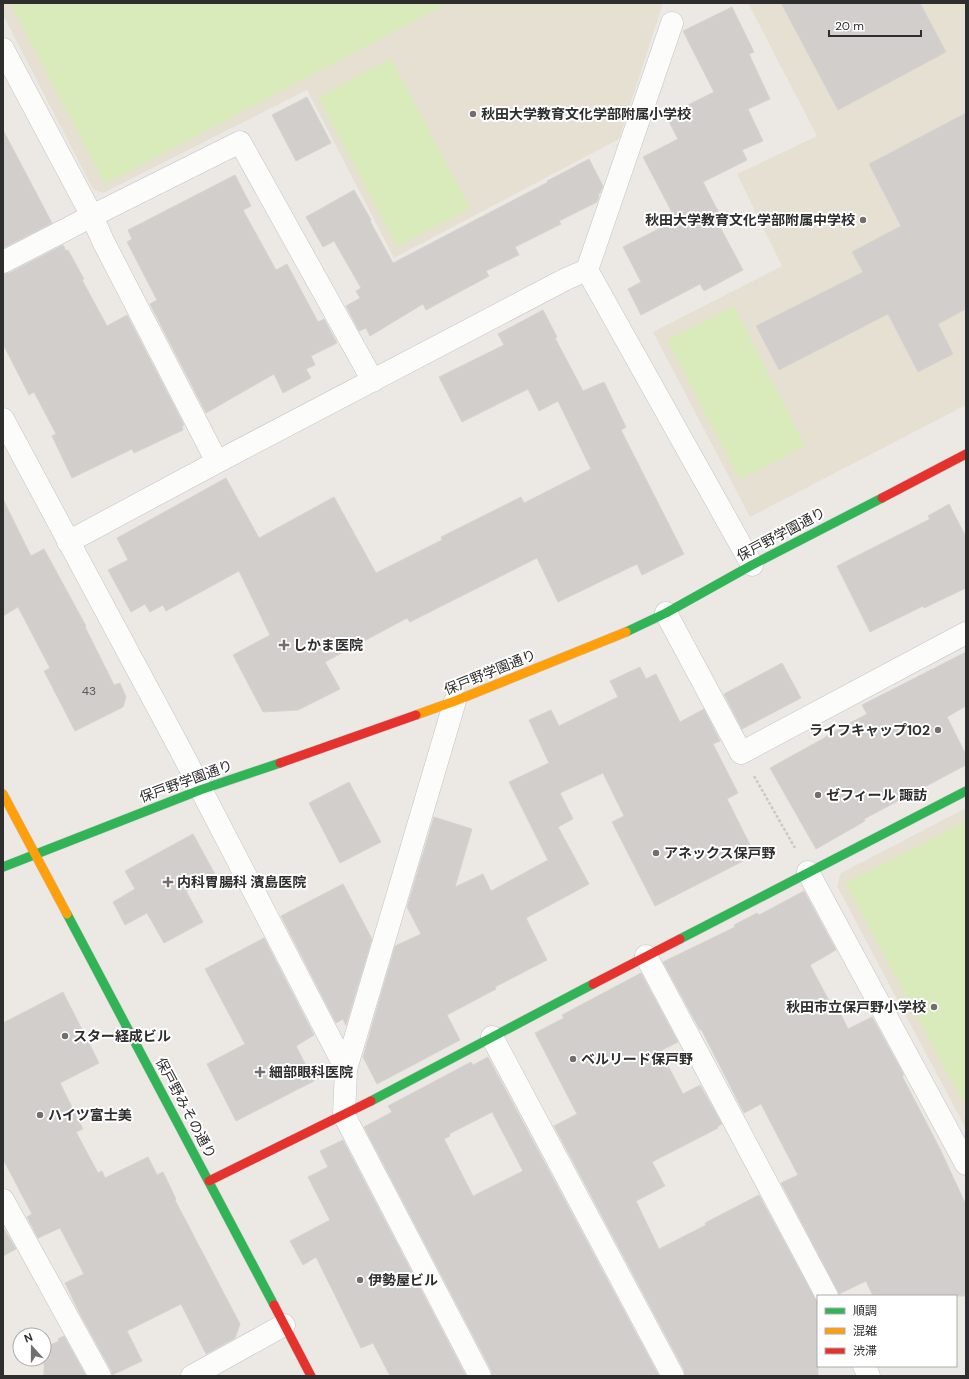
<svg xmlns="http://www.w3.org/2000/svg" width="969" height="1379" font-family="'DM Sans','Noto Sans JP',sans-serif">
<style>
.education{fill:#e6e0d3}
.pitch{fill:#d9eabb}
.building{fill:#d1cecb;stroke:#d7d4d0;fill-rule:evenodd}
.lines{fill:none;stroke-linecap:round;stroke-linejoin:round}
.street-casing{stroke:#c5c4c5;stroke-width:23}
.fast-casing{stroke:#c5c4c5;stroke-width:10}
.slow-casing{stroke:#c5c4c5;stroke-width:10}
.jam-casing{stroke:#c5c4c5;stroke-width:10}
.path{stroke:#c9c9c8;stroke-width:2.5;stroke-dasharray:3 2;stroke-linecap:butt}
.street{stroke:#fcfcfb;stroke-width:22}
.fast{stroke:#30b455;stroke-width:9}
.slow{stroke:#ff9f0a;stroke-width:9}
.jam{stroke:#e5322d;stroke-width:9}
.poi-dot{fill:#706f6e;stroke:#fff;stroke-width:1.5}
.labels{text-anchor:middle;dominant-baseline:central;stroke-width:4;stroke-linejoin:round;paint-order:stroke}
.number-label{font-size:12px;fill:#585857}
.poi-label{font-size:14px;font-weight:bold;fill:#2e2e2e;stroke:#fff;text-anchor:start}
.street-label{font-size:14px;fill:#2e2e2e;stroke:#fff}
</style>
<rect width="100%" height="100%" fill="#ece8e4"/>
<!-- education -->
<path class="education" d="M 3,3 L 663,3 L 619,139 L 394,258 L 307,90 L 103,193 L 93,189 L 3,15 Z
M 748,3 L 966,3 L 966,405 L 750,517 L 653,332 L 782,266 L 737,174 L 817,136 Z
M 966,808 L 966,1129 L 837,886 L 841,873 Z"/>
<!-- pitch -->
<path class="pitch" d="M 10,3 L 449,3 L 105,184 Z
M 391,58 L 470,208 L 397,247 L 318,97 Z
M 734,306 L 805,446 L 740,480 L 667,340 Z
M 966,821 L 966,1108 L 845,883 Z"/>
<!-- building -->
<path class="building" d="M 781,3 L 920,3 L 946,52 L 838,110 Z
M 732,7 L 754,52 L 749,54 L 770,99 L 748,109 L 763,141 L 742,150 L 747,160 L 703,182 L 725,225 L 720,227 L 743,270 L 704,291 L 700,284 L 641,315 L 628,289 L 641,282 L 623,247 L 676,220 L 643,157 L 678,139 L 666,116 L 714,92 L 683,31 Z
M 307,97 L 331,143 L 296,161 L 272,115 Z
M 966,113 L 966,309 L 938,324 L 953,354 L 918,372 L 888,314 L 779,370 L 756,326 L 863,272 L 852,252 L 901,226 L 869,164 Z
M 3,130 L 52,223 L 3,248 Z
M 589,159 L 603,186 L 600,193 L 598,194 L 599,196 L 597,202 L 559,221 L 561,224 L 515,247 L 519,255 L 486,271 L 489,276 L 426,310 L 423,304 L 370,336 L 366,328 L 359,331 L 346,306 L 360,298 L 356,291 L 361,288 L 334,241 L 323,247 L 306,217 L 354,190 L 371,220 L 370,221 L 393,263 L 548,182 L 547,181 Z
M 235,175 L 251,206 L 243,210 L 276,270 L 287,264 L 318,322 L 324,319 L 337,343 L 311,356 L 315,365 L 306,369 L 311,378 L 283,393 L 274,374 L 206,413 L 150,304 L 157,300 L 127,242 L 132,239 L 128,230 Z
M 63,245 L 66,251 L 68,250 L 84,279 L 82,280 L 107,326 L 127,315 L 184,425 L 182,426 L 183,430 L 134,453 L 132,449 L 72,478 L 52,436 L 56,434 L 34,392 L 29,395 L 3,344 L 3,274 L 9,273 Z
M 543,310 L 557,337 L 555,338 L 583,391 L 604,382 L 626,427 L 621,430 L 684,554 L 642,575 L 637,564 L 558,602 L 537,558 L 410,622 L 407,618 L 325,662 L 340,689 L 298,710 L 263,712 L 233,655 L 270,635 L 239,571 L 166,611 L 163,605 L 150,612 L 145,604 L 131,612 L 108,570 L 128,560 L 117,538 L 226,478 L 259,538 L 334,497 L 376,573 L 442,540 L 441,537 L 521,497 L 524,503 L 591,469 L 558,401 L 539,411 L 528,389 L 462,422 L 439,377 L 504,345 L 498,334 Z
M 3,499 L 31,556 L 44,549 L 86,626 L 85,627 L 114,685 L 120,683 L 126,697 L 123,707 L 75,731 L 44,671 L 50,668 L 18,607 L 3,616 Z
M 949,504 L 966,537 L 966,588 L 924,608 L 923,606 L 870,632 L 837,566 L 930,519 L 928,516 Z
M 966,652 L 966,706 L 947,717 L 966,755 L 966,765 L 864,819 L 865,821 L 816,849 L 770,768 L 826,737 L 826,736 L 867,714 L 862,705 Z
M 782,663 L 801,698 L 742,729 L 724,694 Z
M 640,667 L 646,679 L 656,674 L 680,722 L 704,709 L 720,741 L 713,744 L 738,793 L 727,799 L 755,855 L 655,906 L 612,822 L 624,816 L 603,773 L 560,793 L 573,819 L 558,827 L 589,884 L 526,918 L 547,960 L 495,987 L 496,989 L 447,1015 L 460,1040 L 377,1084 L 363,1057 L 395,946 L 421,934 L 407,907 L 434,817 L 472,829 L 455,887 L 483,874 L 491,891 L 548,860 L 509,782 L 549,763 L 529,720 L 551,710 L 559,726 L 618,697 L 610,681 Z
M 349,782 L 381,842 L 340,863 L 309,803 Z
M 193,834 L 216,876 L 186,891 L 203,922 L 164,943 L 147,913 L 125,925 L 113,902 L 135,889 L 125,871 Z
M 343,884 L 372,939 L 346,1025 L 343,1019 L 336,1023 L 281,916 Z
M 804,891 L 836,950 L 810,965 L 835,1012 L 839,1010 L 848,1029 L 872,1017 L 904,1075 L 902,1076 L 940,1149 L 966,1205 L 966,1296 L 873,1296 L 866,1281 L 839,1294 L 781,1183 L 798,1175 L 761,1104 L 744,1113 L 701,1029 L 700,1030 L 663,962 L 735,927 L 734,925 L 757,913 L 759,915 Z
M 264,938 L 314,1035 L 296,1046 L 314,1081 L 236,1121 L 207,1064 L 245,1044 L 205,969 Z
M 641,973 L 678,1042 L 660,1051 L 683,1094 L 700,1085 L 722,1124 L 717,1127 L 718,1128 L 652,1162 L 665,1186 L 636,1201 L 659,1249 L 706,1225 L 705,1223 L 759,1195 L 818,1304 L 818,1376 L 685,1376 L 684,1370 L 554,1126 L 577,1114 L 535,1033 L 564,1018 L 562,1015 Z
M 63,992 L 99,1063 L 60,1083 L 83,1129 L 76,1132 L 98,1173 L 102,1171 L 105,1178 L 148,1157 L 157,1175 L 163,1172 L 176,1199 L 175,1200 L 240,1324 L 235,1338 L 206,1354 L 181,1304 L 127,1331 L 142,1361 L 112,1375 L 111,1370 L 80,1314 L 65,1283 L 84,1274 L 60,1228 L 38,1238 L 27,1217 L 32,1214 L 3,1159 L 3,1023 Z
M 488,1057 L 659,1376 L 492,1376 L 491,1370 L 364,1127 L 392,1112 L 388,1106 L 471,1062 L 473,1065 ZM 492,1112 L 523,1171 L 473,1196 L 444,1139 L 450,1136 L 449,1134 Z
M 343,1140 L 466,1376 L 390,1376 L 373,1343 L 361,1348 L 316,1257 L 303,1265 L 290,1241 L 330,1220 L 308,1177 L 328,1167 L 320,1151 Z
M 3,1229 L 4,1229 L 16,1249 L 3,1256 Z
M 64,1336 L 86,1376 L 44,1376 L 44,1348 L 59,1341 L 58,1339 Z"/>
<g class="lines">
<!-- street casing -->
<g class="street-casing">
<path id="street" d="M 672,23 L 587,270 L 752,565
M 3,49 L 92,216 L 103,241 L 217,462
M 3,262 L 92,216 L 240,142 L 373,381
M 3,419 L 180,749 L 346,1069
M 68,542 L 217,462 L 566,279 L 587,270
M 666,613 L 741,753 L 966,633
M 455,701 L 346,1069 L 344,1115 L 480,1376
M 808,872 L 966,1164
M 646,956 L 827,1296
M 492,1037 L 673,1376
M 3,1200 L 100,1376
M 864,1366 L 869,1376
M 192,1376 L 284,1325"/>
</g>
<!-- fast casing -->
<g class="fast-casing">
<path id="fast" d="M 626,632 L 666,613 L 752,565 L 882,498
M 3,867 L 200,790 L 280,763
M 67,914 L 274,1305
M 680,939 L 966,791
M 371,1101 L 593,984"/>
</g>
<!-- slow casing -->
<g class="slow-casing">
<path id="slow" d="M 416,715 L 455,701 L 626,632
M 3,794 L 67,914"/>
</g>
<!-- jam casing -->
<g class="jam-casing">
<path id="jam" d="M 882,498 L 966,454
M 280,763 L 416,715
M 593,984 L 680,939
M 209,1181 L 371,1101
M 274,1305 L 311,1376"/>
</g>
<!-- path -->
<path class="path" d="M 754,776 L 795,848"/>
<!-- street -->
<use href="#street" class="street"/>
<!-- fast -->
<use href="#fast" class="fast"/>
<!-- slow -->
<use href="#slow" class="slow"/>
<!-- jam -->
<use href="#jam" class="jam"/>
</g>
<!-- markers -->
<g class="poi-dot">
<circle cx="473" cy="114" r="4"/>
<circle cx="863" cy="220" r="4"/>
<path d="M282 639h4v4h4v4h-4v4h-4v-4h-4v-4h4z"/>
<circle cx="938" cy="730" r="4"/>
<circle cx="818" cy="795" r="4"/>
<circle cx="656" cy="853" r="4"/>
<path d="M166 876h4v4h4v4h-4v4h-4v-4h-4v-4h4z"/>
<circle cx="934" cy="1007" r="4"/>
<circle cx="65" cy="1036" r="4"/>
<circle cx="573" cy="1059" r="4"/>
<path d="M258 1066h4v4h4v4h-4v4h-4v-4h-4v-4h4z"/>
<circle cx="40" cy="1115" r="4"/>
<circle cx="360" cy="1280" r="4"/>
</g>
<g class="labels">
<!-- number labels -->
<g class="number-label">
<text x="89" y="691">43</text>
</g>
<!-- poi labels -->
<g class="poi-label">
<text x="481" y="114">秋田大学教育文化学部附属小学校</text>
<text x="855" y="220" text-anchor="end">秋田大学教育文化学部附属中学校</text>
<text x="293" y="645">しかま医院</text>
<text x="930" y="730" text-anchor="end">ライフキャップ102</text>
<text x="826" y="795">ゼフィール 諏訪</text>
<text x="664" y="853">アネックス保戸野</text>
<text x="177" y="882">内科胃腸科 濱島医院</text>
<text x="926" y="1007" text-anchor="end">秋田市立保戸野小学校</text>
<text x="73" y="1036">スター経成ビル</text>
<text x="581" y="1059">ベルリード保戸野</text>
<text x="269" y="1072">細部眼科医院</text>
<text x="48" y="1115">ハイツ富士美</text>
<text x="368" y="1280">伊勢屋ビル</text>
</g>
<!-- street labels -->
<g class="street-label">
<text transform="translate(781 534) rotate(-28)">保戸野学園通り</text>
<text transform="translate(490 672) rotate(-22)">保戸野学園通り</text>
<text transform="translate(186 781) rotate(-20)">保戸野学園通り</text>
<text transform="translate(186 1108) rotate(62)">保戸野みその通り</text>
</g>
</g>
<!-- border -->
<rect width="969" height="1379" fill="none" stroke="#2e2e2e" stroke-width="8"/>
<!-- legend -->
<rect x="817" y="1295" width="140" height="72" fill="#ffffff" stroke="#ababab"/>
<rect x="825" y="1308" width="20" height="6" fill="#30b455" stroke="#ababab"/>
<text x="853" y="1315" font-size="12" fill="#2e2e2e">順調</text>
<rect x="825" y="1328" width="20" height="6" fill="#ff9f0a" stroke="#ababab"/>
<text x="853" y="1335" font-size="12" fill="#2e2e2e">混雑</text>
<rect x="825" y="1348" width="20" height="6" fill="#e5322d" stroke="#ababab"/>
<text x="853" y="1355" font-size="12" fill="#2e2e2e">渋滞</text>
<!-- north arrow -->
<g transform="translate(32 1347) rotate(339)"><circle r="19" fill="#ffffff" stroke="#ababab"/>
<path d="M0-3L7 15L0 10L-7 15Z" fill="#706f6e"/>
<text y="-6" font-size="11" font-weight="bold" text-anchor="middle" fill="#2e2e2e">N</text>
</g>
<!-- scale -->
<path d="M829 30v6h92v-6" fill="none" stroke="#2e2e2e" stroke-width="2"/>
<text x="835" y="30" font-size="12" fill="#2e2e2e" stroke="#ffffff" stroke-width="3" paint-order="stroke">20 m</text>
</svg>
